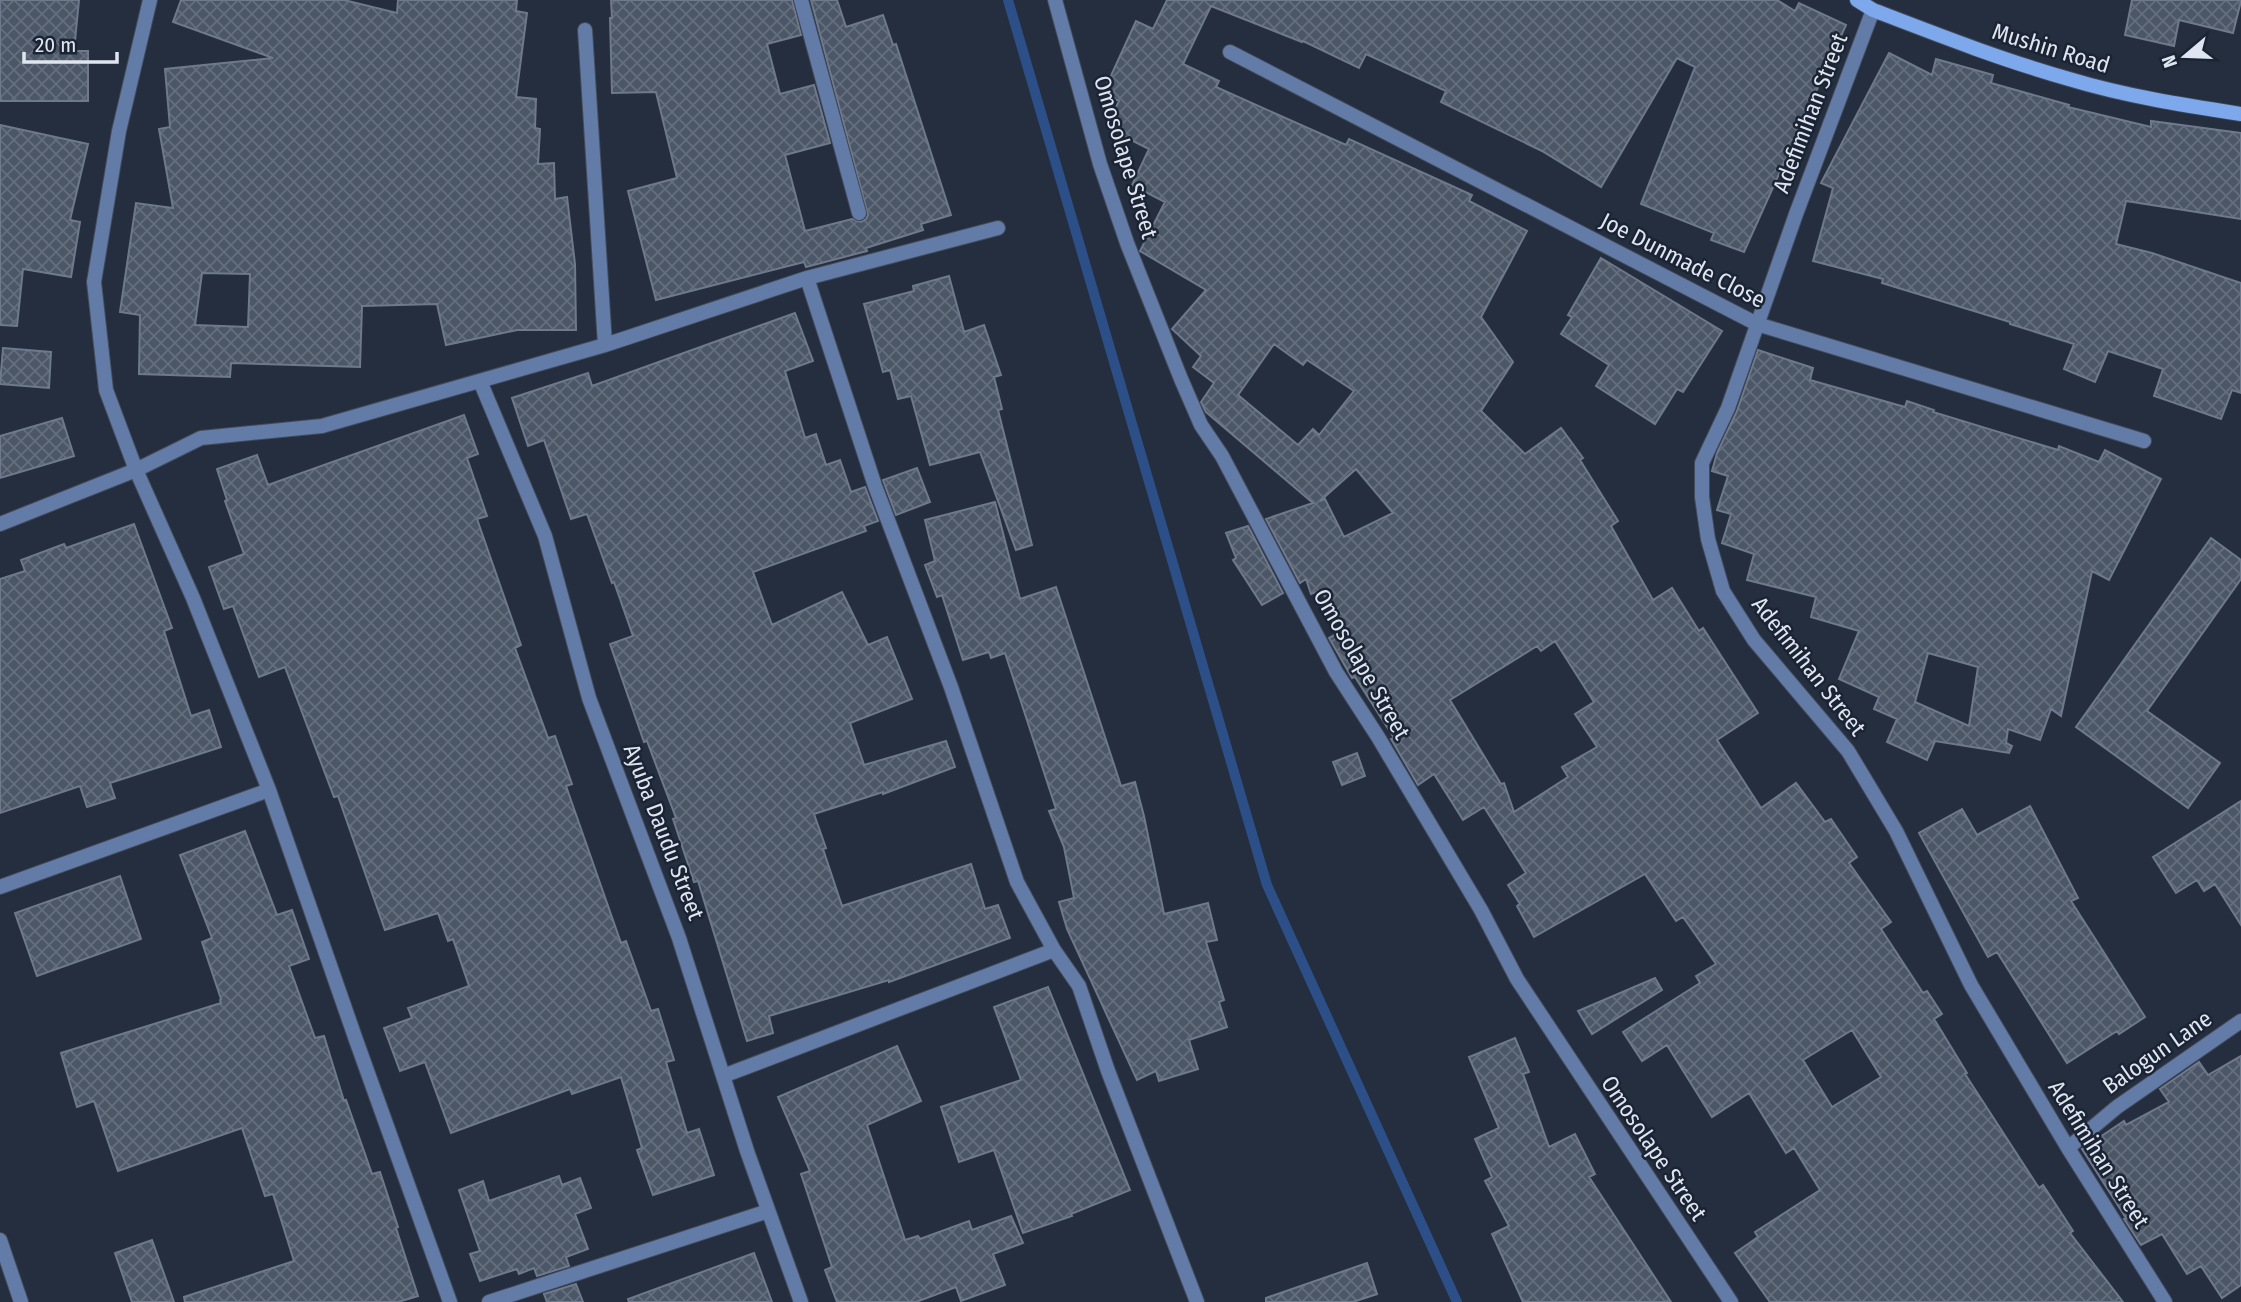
<svg xmlns="http://www.w3.org/2000/svg" width="2241" height="1302" font-family="'Fira Sans Condensed',sans-serif">
<style>
.lines{fill:none;stroke-linecap:round;stroke-linejoin:round}
.stream{stroke:#2d4f88;stroke-width:10}
.building{fill:url(#building-cross-hatch);stroke:#6e798b;stroke-width:2;fill-rule:evenodd}
.minor-casing{stroke:#434b5b;stroke-width:16}
.secondary-casing{stroke:#434b5b;stroke-width:16}
.minor{stroke:#627ca7;stroke-width:14}
.secondary{stroke:#7ea8ec;stroke-width:14}
.labels{text-anchor:middle;dominant-baseline:central;stroke-width:5;stroke-linejoin:round;paint-order:stroke}
.street-label{font-size:23px;fill:#e0e6f1;stroke:#1b2434}
</style>
<defs>
<pattern id="building-cross-hatch" width="8" height="8" patternUnits="userSpaceOnUse" patternTransform="scale(1.75)"><rect width="8" height="8" fill="#4b5667"/><path d="M0 0l8 8M0 8l8-8" fill="none" stroke="#656e7d"/></pattern>
</defs>
<rect width="100%" height="100%" fill="#252e3e"/>
<g class="lines">
<!-- stream -->
<path class="stream" d="M 1008,0 L 1267,885 L 1457,1302"/>
</g>
<!-- building -->
<path class="building" d="M 0,0 L 79,0 L 74,51 L 88,51 L 88,101 L 0,101 Z
M 181,0 L 344,0 L 397,13 L 398,0 L 517,0 L 516,11 L 527,13 L 516,97 L 536,99 L 535,128 L 540,129 L 538,164 L 554,163 L 555,199 L 567,197 L 575,264 L 576,330 L 517,330 L 446,345 L 437,304 L 362,306 L 360,367 L 231,363 L 230,377 L 139,374 L 140,315 L 120,312 L 136,203 L 173,208 L 159,129 L 170,127 L 165,69 L 273,58 L 173,22 ZM 202,273 L 250,274 L 248,327 L 195,325 Z
M 611,0 L 792,0 L 801,35 L 767,44 L 780,94 L 814,85 L 830,143 L 785,155 L 805,231 L 852,219 L 861,222 L 866,219 L 868,215 L 811,0 L 837,0 L 846,27 L 883,15 L 893,45 L 896,44 L 951,215 L 921,224 L 923,230 L 866,248 L 867,251 L 806,267 L 804,262 L 656,300 L 628,191 L 677,178 L 656,92 L 612,93 L 610,18 L 612,18 Z
M 1167,0 L 1777,0 L 1795,11 L 1799,3 L 1846,25 L 1744,252 L 1711,240 L 1714,233 L 1641,204 L 1695,67 L 1677,58 L 1601,187 L 1542,151 L 1441,102 L 1446,91 L 1366,54 L 1359,68 L 1303,41 L 1302,42 L 1211,6 L 1183,64 L 1219,81 L 1216,87 L 1346,145 L 1349,139 L 1472,195 L 1469,201 L 1527,231 L 1481,317 L 1513,362 L 1481,411 L 1525,454 L 1561,428 L 1583,458 L 1580,460 L 1618,521 L 1611,526 L 1653,600 L 1672,588 L 1699,631 L 1703,628 L 1758,713 L 1717,740 L 1761,808 L 1796,783 L 1825,822 L 1831,819 L 1857,857 L 1849,863 L 1891,922 L 1881,929 L 1923,993 L 1927,991 L 1942,1014 L 1934,1019 L 1967,1073 L 1965,1074 L 2039,1188 L 2043,1185 L 2073,1231 L 2070,1233 L 2123,1302 L 1770,1302 L 1735,1253 L 1758,1237 L 1755,1232 L 1820,1190 L 1794,1148 L 1786,1153 L 1749,1093 L 1712,1117 L 1667,1045 L 1642,1061 L 1623,1032 L 1700,983 L 1696,976 L 1716,964 L 1683,917 L 1676,921 L 1645,874 L 1534,937 L 1517,906 L 1520,904 L 1508,885 L 1526,873 L 1484,807 L 1463,820 L 1434,774 L 1418,785 L 1391,739 L 1394,738 L 1355,677 L 1352,678 L 1329,638 L 1344,630 L 1321,590 L 1311,594 L 1306,579 L 1300,583 L 1266,519 L 1313,503 L 1206,412 L 1201,402 L 1214,383 L 1193,367 L 1201,356 L 1172,329 L 1206,290 L 1140,251 L 1165,202 L 1132,185 L 1149,149 L 1115,132 L 1117,127 L 1109,122 L 1119,101 L 1103,93 L 1136,21 L 1153,29 ZM 1274,344 L 1303,365 L 1307,360 L 1354,391 L 1319,435 L 1313,429 L 1298,445 L 1238,395 ZM 1356,469 L 1393,513 L 1344,537 L 1325,499 L 1320,501 ZM 1555,641 L 1594,702 L 1575,714 L 1597,747 L 1562,767 L 1568,777 L 1514,812 L 1504,783 L 1501,784 L 1450,700 L 1537,646 L 1541,651 ZM 1852,1030 L 1881,1077 L 1832,1107 L 1803,1060 Z
M 2132,0 L 2241,0 L 2241,1 L 2233,33 L 2179,20 L 2174,46 L 2125,35 Z
M 1889,53 L 1932,75 L 1936,59 L 1993,75 L 1991,83 L 2069,105 L 2068,107 L 2151,127 L 2151,121 L 2241,133 L 2241,219 L 2126,201 L 2116,244 L 2152,253 L 2241,283 L 2241,393 L 2232,390 L 2221,419 L 2154,396 L 2163,369 L 2108,351 L 2095,382 L 2064,369 L 2074,344 L 2010,324 L 2010,322 L 1882,283 L 1883,279 L 1813,261 L 1833,188 L 1821,183 Z
M 0,125 L 88,144 L 70,220 L 80,222 L 71,277 L 23,269 L 17,326 L 0,325 Z
M 1601,258 L 1722,331 L 1683,392 L 1677,389 L 1655,424 L 1596,386 L 1609,365 L 1561,334 L 1572,317 L 1568,315 Z
M 949,276 L 964,332 L 984,325 L 1001,375 L 994,377 L 1002,409 L 998,410 L 1032,545 L 1016,550 L 980,452 L 930,465 L 911,396 L 898,399 L 890,370 L 883,372 L 864,304 L 914,291 L 913,286 Z
M 795,313 L 813,361 L 785,371 L 805,438 L 816,434 L 826,465 L 840,460 L 851,492 L 865,487 L 878,521 L 864,526 L 866,531 L 753,572 L 772,625 L 842,592 L 868,645 L 887,637 L 912,699 L 850,723 L 864,765 L 946,741 L 955,767 L 883,794 L 883,792 L 814,814 L 826,848 L 823,849 L 842,906 L 971,864 L 985,909 L 998,905 L 1010,938 L 889,982 L 889,980 L 769,1016 L 773,1033 L 747,1041 L 698,881 L 694,882 L 673,819 L 676,818 L 647,741 L 644,742 L 610,644 L 633,636 L 614,582 L 612,583 L 587,514 L 571,519 L 544,440 L 528,446 L 512,398 L 588,373 L 592,386 Z
M 3,348 L 51,352 L 49,388 L 0,384 Z
M 1758,350 L 1813,368 L 1810,380 L 1905,407 L 1907,401 L 1934,410 L 1933,412 L 2058,450 L 2059,446 L 2099,462 L 2105,450 L 2161,479 L 2109,580 L 2092,571 L 2061,716 L 2051,709 L 2040,740 L 2008,729 L 2006,743 L 2012,746 L 2009,753 L 1935,741 L 1927,760 L 1887,742 L 1897,719 L 1874,709 L 1879,697 L 1839,679 L 1859,631 L 1811,617 L 1816,597 L 1747,580 L 1754,554 L 1722,543 L 1731,514 L 1717,510 L 1728,476 L 1712,471 L 1717,453 L 1737,411 ZM 1928,653 L 1978,667 L 1969,726 L 1915,702 Z
M 464,415 L 478,454 L 467,458 L 487,516 L 477,519 L 521,645 L 515,648 L 548,738 L 555,736 L 572,784 L 566,786 L 621,943 L 626,941 L 651,1011 L 658,1009 L 674,1060 L 666,1062 L 687,1133 L 699,1129 L 714,1175 L 653,1195 L 637,1150 L 642,1148 L 621,1077 L 572,1094 L 570,1089 L 451,1133 L 425,1062 L 400,1071 L 384,1028 L 412,1018 L 408,1008 L 469,986 L 453,939 L 448,941 L 438,913 L 385,930 L 338,796 L 334,797 L 285,667 L 259,677 L 233,606 L 224,609 L 209,567 L 244,554 L 225,501 L 227,500 L 217,469 L 257,455 L 268,485 Z
M 62,418 L 74,456 L 0,478 L 0,436 Z
M 917,468 L 930,502 L 896,515 L 883,480 Z
M 995,502 L 1020,599 L 1056,587 L 1121,786 L 1135,782 L 1144,816 L 1164,914 L 1208,903 L 1217,940 L 1206,942 L 1224,1000 L 1219,1002 L 1227,1027 L 1189,1040 L 1198,1069 L 1159,1081 L 1156,1071 L 1137,1080 L 1067,929 L 1059,902 L 1074,898 L 1064,847 L 1049,811 L 1056,809 L 1005,653 L 991,658 L 989,652 L 963,660 L 942,595 L 937,597 L 925,565 L 935,561 L 925,520 Z
M 134,524 L 172,628 L 164,631 L 191,716 L 209,710 L 221,747 L 110,783 L 115,798 L 87,807 L 80,786 L 0,813 L 0,579 L 25,571 L 21,560 L 64,544 L 66,548 Z
M 1248,526 L 1283,593 L 1262,605 L 1233,560 L 1236,558 L 1226,533 Z
M 2211,538 L 2241,560 L 2241,579 L 2147,711 L 2220,763 L 2188,808 L 2076,727 Z
M 1357,753 L 1365,776 L 1342,785 L 1333,762 Z
M 2241,801 L 2241,925 L 2215,884 L 2204,891 L 2197,880 L 2176,893 L 2153,857 Z
M 2030,806 L 2078,898 L 2071,901 L 2145,1017 L 2119,1034 L 2117,1031 L 2067,1063 L 1997,952 L 1988,957 L 1919,833 L 1962,809 L 1977,835 Z
M 245,831 L 277,915 L 292,910 L 309,959 L 289,966 L 315,1038 L 324,1036 L 344,1101 L 346,1100 L 372,1174 L 380,1172 L 398,1227 L 396,1228 L 418,1296 L 398,1302 L 185,1302 L 184,1297 L 294,1261 L 273,1194 L 265,1196 L 242,1128 L 118,1171 L 94,1101 L 77,1107 L 61,1053 L 221,1003 L 220,1000 L 221,999 L 202,942 L 212,938 L 180,855 Z
M 120,876 L 141,939 L 37,976 L 15,913 Z
M 1655,978 L 1662,990 L 1592,1034 L 1578,1011 Z
M 1048,987 L 1130,1190 L 1071,1214 L 1072,1216 L 1023,1233 L 994,1150 L 959,1162 L 941,1107 L 1021,1080 L 994,1007 Z
M 1515,1038 L 1529,1072 L 1523,1074 L 1549,1147 L 1575,1134 L 1595,1174 L 1589,1177 L 1671,1302 L 1523,1302 L 1492,1234 L 1509,1226 L 1485,1181 L 1492,1177 L 1475,1139 L 1499,1128 L 1469,1057 Z
M 897,1046 L 921,1101 L 867,1125 L 905,1240 L 918,1236 L 920,1239 L 969,1221 L 972,1230 L 1011,1216 L 1023,1243 L 993,1254 L 1005,1285 L 961,1301 L 956,1287 L 916,1302 L 837,1302 L 825,1270 L 832,1267 L 801,1174 L 810,1171 L 778,1097 Z
M 2241,1056 L 2241,1285 L 2222,1298 L 2201,1266 L 2187,1274 L 2162,1234 L 2141,1245 L 2124,1219 L 2126,1218 L 2082,1149 L 2124,1121 L 2126,1125 L 2169,1102 L 2160,1089 L 2199,1062 L 2208,1075 Z
M 559,1176 L 562,1185 L 580,1178 L 591,1208 L 575,1214 L 588,1249 L 566,1257 L 569,1266 L 537,1276 L 534,1268 L 519,1274 L 517,1269 L 480,1281 L 470,1254 L 480,1251 L 459,1190 L 483,1181 L 489,1201 Z
M 152,1240 L 174,1302 L 132,1302 L 115,1253 Z
M 754,1253 L 772,1302 L 629,1302 L 628,1299 Z
M 1367,1263 L 1377,1294 L 1353,1302 L 1266,1302 L 1266,1298 Z
M 576,1284 L 583,1302 L 547,1302 L 544,1294 Z"/>
<g class="lines">
<!-- minor casing -->
<g class="minor-casing">
<path id="minor" d="M 150,0 L 119,131 L 94,282 L 106,390 L 136,470 L 193,598 L 269,790 L 356,1040 L 450,1302
M 801,0 L 859,213
M 1055,0 L 1100,164 L 1127,243 L 1181,379 L 1201,425 L 1222,456 L 1336,672 L 1378,737 L 1481,910 L 1517,979 L 1731,1302
M 1873,10 L 1796,214 L 1728,408 L 1702,463 L 1702,497 L 1708,539 L 1723,591 L 1754,640 L 1848,751 L 1896,831 L 1971,985 L 2068,1148 L 2165,1302
M 585,30 L 605,345
M 1230,52 L 1757,324 L 2144,441
M 807,278 L 875,486 L 951,687 L 1017,882 L 1054,950 L 1079,986 L 1108,1071 L 1197,1302
M 480,381 L 545,536 L 589,698 L 679,938 L 747,1151 L 801,1302
M 0,524 L 136,470 L 201,438 L 322,426 L 605,345 L 807,278 L 998,228
M 0,887 L 269,790
M 723,1076 L 1054,950
M 2068,1148 L 2117,1107 L 2241,1021
M 0,1240 L 21,1302
M 489,1302 L 768,1211"/>
</g>
<!-- secondary casing -->
<g class="secondary-casing">
<path id="secondary" d="M 1857,0 L 1873,10 C 1938,35 2002,60 2069,79 C 2125,96 2183,105 2241,114"/>
</g>
<!-- minor -->
<use href="#minor" class="minor"/>
<!-- secondary -->
<use href="#secondary" class="secondary"/>
</g>
<g class="labels">
<!-- street labels -->
<g class="street-label">
<text transform="translate(2051 48) rotate(17)">Mushin Road</text>
<text transform="translate(1810 113) rotate(-69)">Adefimihan Street</text>
<text transform="translate(1126 157) rotate(73)">Omosolape Street</text>
<text transform="translate(1683 260) rotate(27)">Joe Dunmade Close</text>
<text transform="translate(1362 664) rotate(60)">Omosolape Street</text>
<text transform="translate(1809 666) rotate(52)">Adefimihan Street</text>
<text transform="translate(664 832) rotate(69)">Ayuba Daudu Street</text>
<text transform="translate(2157 1052) rotate(-35)">Balogun Lane</text>
<text transform="translate(1654 1148) rotate(56)">Omosolape Street</text>
<text transform="translate(2099 1154) rotate(58)">Adefimihan Street</text>
</g>
</g>
<!-- north arrow -->
<g transform="translate(2185 56) rotate(251)" stroke="#1b2434" stroke-width="5" paint-order="stroke">
<path d="M0-5L12 26L0 18L-12 26Z" fill="#e0e6f1"/>
<text y="-10" font-size="19" font-weight="bold" text-anchor="middle" fill="#e0e6f1">N</text>
</g>
<!-- scale -->
<path d="M24 52v10h93v-10" fill="none" stroke="#e0e6f1" stroke-width="3.5"/>
<text x="35" y="52" font-size="21" fill="#e0e6f1" stroke="#1b2434" stroke-width="5" paint-order="stroke">20 m</text>
</svg>
